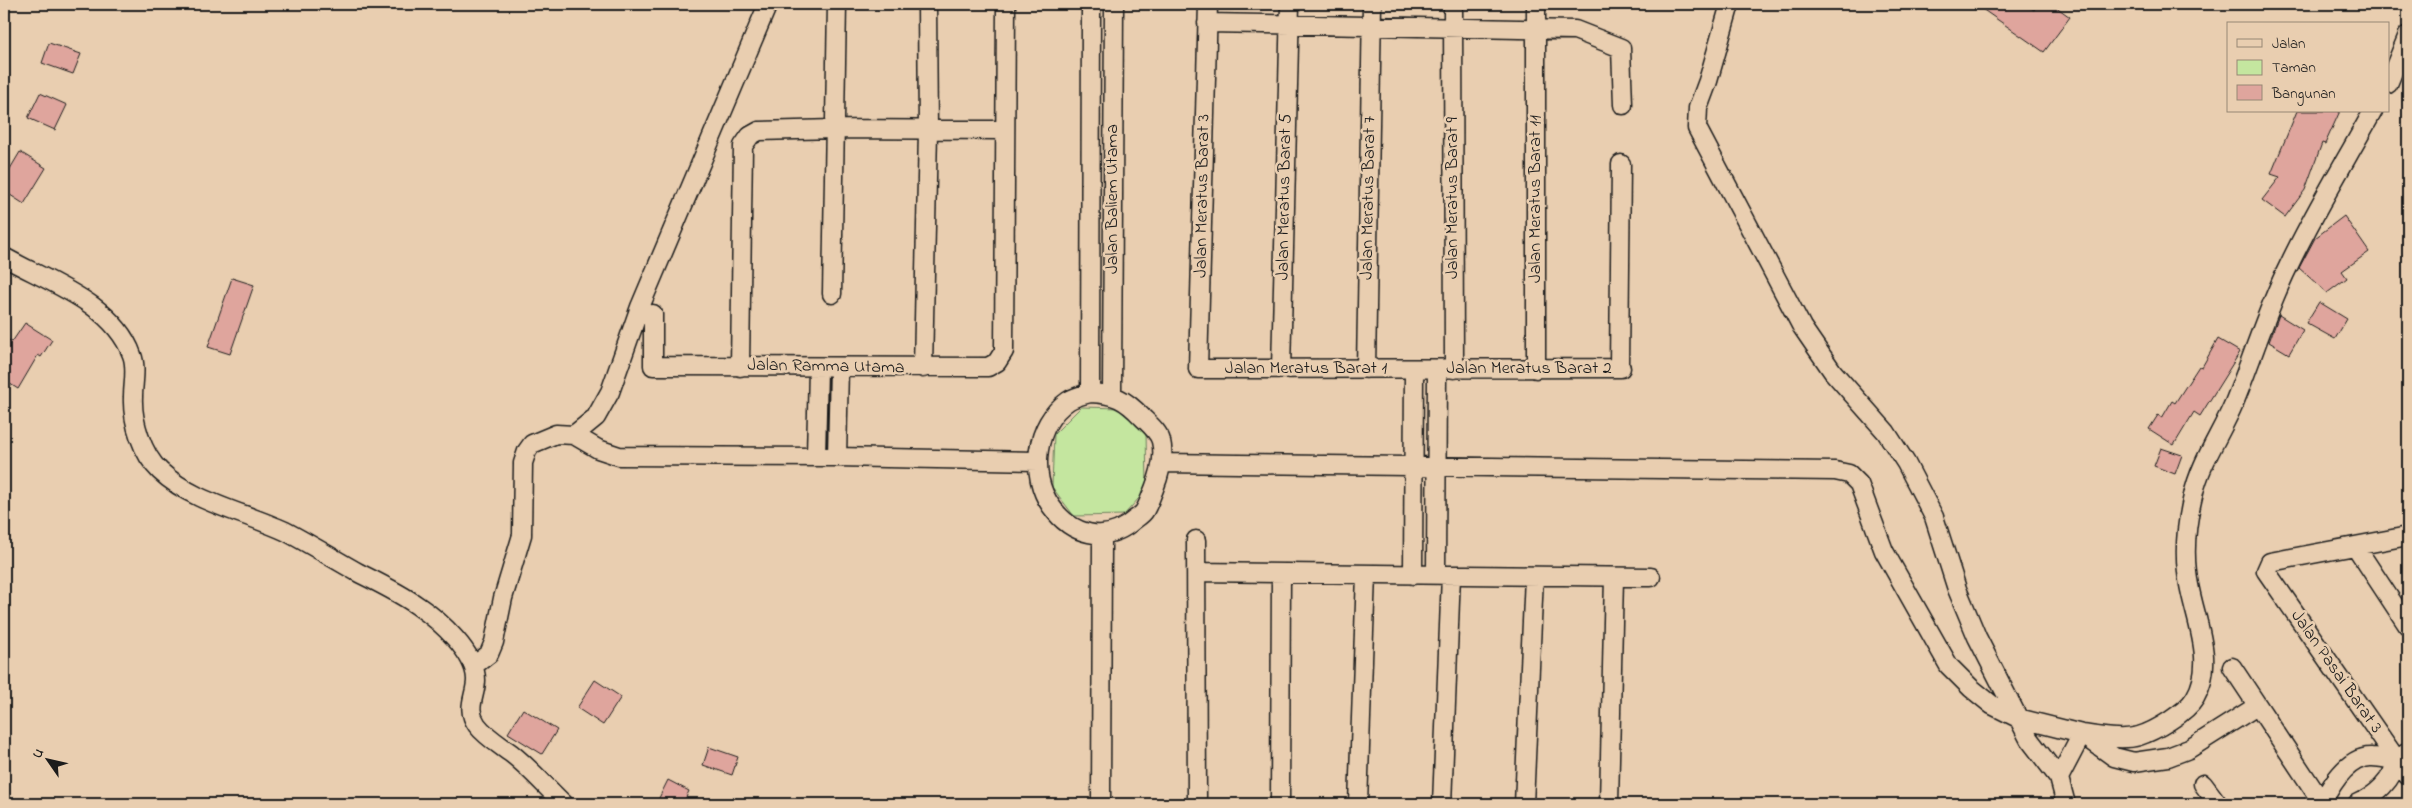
<svg xmlns="http://www.w3.org/2000/svg" width="2412" height="808" font-family="'Indie Flower',sans-serif">
<style>
.green{fill:#c4e69f;stroke:#70815e}
.building{fill:#dfa59d;stroke:#1c1c1c}
.lines{fill:none;stroke-linecap:round;stroke-linejoin:round}
.minor-casing{stroke:#1c1c1c;stroke-width:21}
.minor{stroke:#e9ceb0;stroke-width:18}
.labels{text-anchor:middle;dominant-baseline:central;stroke-width:5;stroke-linejoin:round;paint-order:stroke}
.street-label{font-size:18px;fill:#1c1c1c;stroke:#e9ceb0}
</style>
<rect width="100%" height="100%" fill="#e9ceb0"/>
<filter id="ink" filterUnits="userSpaceOnUse"><feTurbulence type="fractalNoise" baseFrequency=".02" numOctaves="2"/><feDisplacementMap in="SourceGraphic" scale="10" xChannelSelector="R" yChannelSelector="G"/><feConvolveMatrix kernelMatrix="1 2 1 2 8 2 1 2 1" color-interpolation-filters="sRGB"/></filter>
<g filter="url(#ink)">
<!-- green -->
<path class="green" d="M 1081,407 L 1121,408 L 1146,432 L 1147,489 L 1124,515 L 1074,516 L 1052,487 L 1054,434 Z"/>
<!-- building -->
<path class="building" d="M 1975,4 L 2024,4 L 2034,10 L 2039,4 L 2052,4 L 2070,17 L 2044,52 Z
M 49,43 L 81,54 L 73,74 L 42,63 Z
M 40,93 L 67,105 L 55,130 L 28,118 Z
M 2297,111 L 2340,111 L 2325,144 L 2322,143 L 2305,190 L 2285,217 L 2262,200 L 2280,177 L 2271,174 Z
M 20,152 L 46,168 L 24,204 L 4,191 L 4,179 Z
M 2344,216 L 2369,252 L 2342,271 L 2347,278 L 2327,293 L 2299,268 L 2315,238 Z
M 232,278 L 254,285 L 230,354 L 208,347 Z
M 2319,302 L 2347,319 L 2335,339 L 2306,323 Z
M 2279,315 L 2303,330 L 2289,354 L 2269,342 Z
M 25,323 L 52,340 L 41,357 L 38,355 L 18,389 L 4,380 L 4,337 L 12,342 Z
M 2218,339 L 2240,352 L 2200,416 L 2194,412 L 2174,445 L 2149,429 L 2158,415 L 2162,418 L 2172,401 L 2175,403 L 2199,366 L 2202,367 Z
M 2161,448 L 2182,455 L 2175,474 L 2154,466 Z
M 595,680 L 621,697 L 603,725 L 577,708 Z
M 523,709 L 557,730 L 542,754 L 508,733 Z
M 709,747 L 738,757 L 732,775 L 703,765 Z
M 668,780 L 689,791 L 683,804 L 656,804 Z"/>
<g class="lines">
<!-- minor casing -->
<g class="minor-casing">
<path id="minor" d="M 1208,4 L 1198,369 L 1621,368
M 1453,4 L 1454,369
M 1730,4 L 1708,81 L 1698,108 L 1697,128 L 1802,327 L 1833,372 L 1886,432 L 1906,463 L 1934,517 L 1957,589 L 1977,637 L 2029,739 L 2059,778 L 2066,804
M 1207,23 L 1575,30 L 1621,48 L 1623,105
M 2388,84 L 2408,35
M 4,257 C 48,282 113,303 132,355 C 137,368 133,383 133,397 C 132,421 142,454 160,471 C 194,503 244,512 285,531 C 310,544 334,559 359,573 C 379,583 400,593 418,606 C 439,620 476,653 476,680 C 476,696 465,708 477,725 C 486,737 500,745 512,754 C 531,769 547,788 564,804
M 832,294 L 837,4
M 653,314 L 653,366 L 988,367 L 997,362 L 1004,351 L 1006,4
M 740,367 L 743,146 L 750,136 L 759,131 L 834,129 L 1004,130
M 923,368 L 928,131 L 927,4
M 1619,368 L 1621,164
M 1281,369 L 1290,4
M 1366,369 L 1372,4
M 1536,369 L 1536,4
M 1090,393 C 1115,394 1125,399 1142,417 C 1148,423 1159,432 1161,441 C 1165,457 1160,474 1154,489 C 1151,496 1149,503 1145,510 C 1143,514 1138,517 1134,520 C 1106,545 1071,535 1051,506 C 1029,475 1035,424 1068,401 C 1074,397 1083,395 1090,393 Z
M 1090,393 L 1091,4
M 1112,394 L 1114,4
M 574,435 L 596,417 L 610,392 L 640,307 L 768,4
M 816,456 L 818,368
M 837,457 L 839,368
M 1162,463 L 1835,471 L 1849,474 L 1859,484 L 1884,551 L 1949,666 L 1971,688 L 1992,705 L 2018,718 L 2082,734 L 2114,757 L 2134,762 L 2168,757 L 2189,749 L 2257,706
M 2408,536 L 2270,562 L 2266,571 L 2408,776
M 1196,540 L 1197,804
M 2356,547 L 2408,626
M 1196,572 L 1651,577
M 1413,575 L 1414,369
M 1436,575 L 1437,369
M 473,663 L 480,661 L 489,654 L 494,642 L 503,598 L 522,535 L 523,463 L 527,451 L 532,444 L 556,434 L 574,435 L 598,449 L 619,456 L 837,457 L 1037,461
M 2232,667 L 2323,804
M 2059,778 L 2082,734 C 2099,736 2122,741 2139,736 C 2155,731 2186,713 2195,698 C 2218,659 2191,613 2187,572 C 2184,547 2187,521 2193,496 C 2200,463 2221,434 2234,403 C 2253,357 2267,309 2289,265 C 2314,212 2345,162 2373,111
M 2203,784 L 2218,804
M 2322,803 C 2331,785 2348,756 2372,757 C 2380,757 2388,759 2396,760
M 1101,804 L 1102,536
M 1280,804 L 1281,573
M 1358,804 L 1366,574
M 1442,804 L 1451,575
M 1524,804 L 1534,576
M 1609,804 L 1614,577
M 2357,804 C 2375,796 2394,780 2396,760 L 2408,752"/>
</g>
<!-- minor -->
<use href="#minor" class="minor"/>
</g>
</g>
<g class="labels">
<!-- street labels -->
<g class="street-label">
<text transform="translate(1203 196) rotate(-89)">Jalan Meratus Barat 3</text>
<text transform="translate(1285 197) rotate(-89)">Jalan Meratus Barat 5</text>
<text transform="translate(1369 198) rotate(-89)">Jalan Meratus Barat 7</text>
<text transform="translate(1453 198) rotate(-90)">Jalan Meratus Barat 9</text>
<text transform="translate(1113 199) rotate(-90)">Jalan Baliem Utama</text>
<text transform="translate(1536 199) rotate(-90)">Jalan Meratus Barat 11</text>
<text transform="translate(826 367) rotate(1)">Jalan Ramma Utama</text>
<text x="1306" y="369">Jalan Meratus Barat 1</text>
<text x="1529" y="369">Jalan Meratus Barat 2</text>
<text transform="translate(2336 672) rotate(55)">Jalan Pasai Barat 3</text>
</g>
</g>
<!-- margin -->
<rect width="2412" height="808" fill="none" stroke="#e9ceb0" stroke-width="20"/>
<rect x="10" y="10" width="2392" height="788" fill="none" stroke="#1c1c1c" stroke-width="2" filter="url(#ink)"/>
<!-- legend -->
<rect x="2227" y="22" width="162" height="90" fill="#e9ceb0" stroke="#978775"/>
<rect x="2237" y="39" width="25" height="8" fill="#e9ceb0" stroke="#978775"/>
<text x="2272" y="48" font-size="15" fill="#1c1c1c">Jalan</text>
<rect x="2237" y="60" width="25" height="15" fill="#c4e69f" stroke="#978775"/>
<text x="2272" y="72" font-size="15" fill="#1c1c1c">Taman</text>
<rect x="2237" y="85" width="25" height="15" fill="#dfa59d" stroke="#978775"/>
<text x="2272" y="98" font-size="15" fill="#1c1c1c">Bangunan</text>
<!-- north arrow -->
<g transform="translate(48 760) rotate(304)" stroke="#e9ceb0" stroke-width="4" paint-order="stroke">
<path d="M0-4L9 19L0 12L-9 19Z" fill="#1c1c1c"/>
<text y="-8" font-size="14" font-weight="bold" text-anchor="middle" fill="#1c1c1c">U</text>
</g>
</svg>
